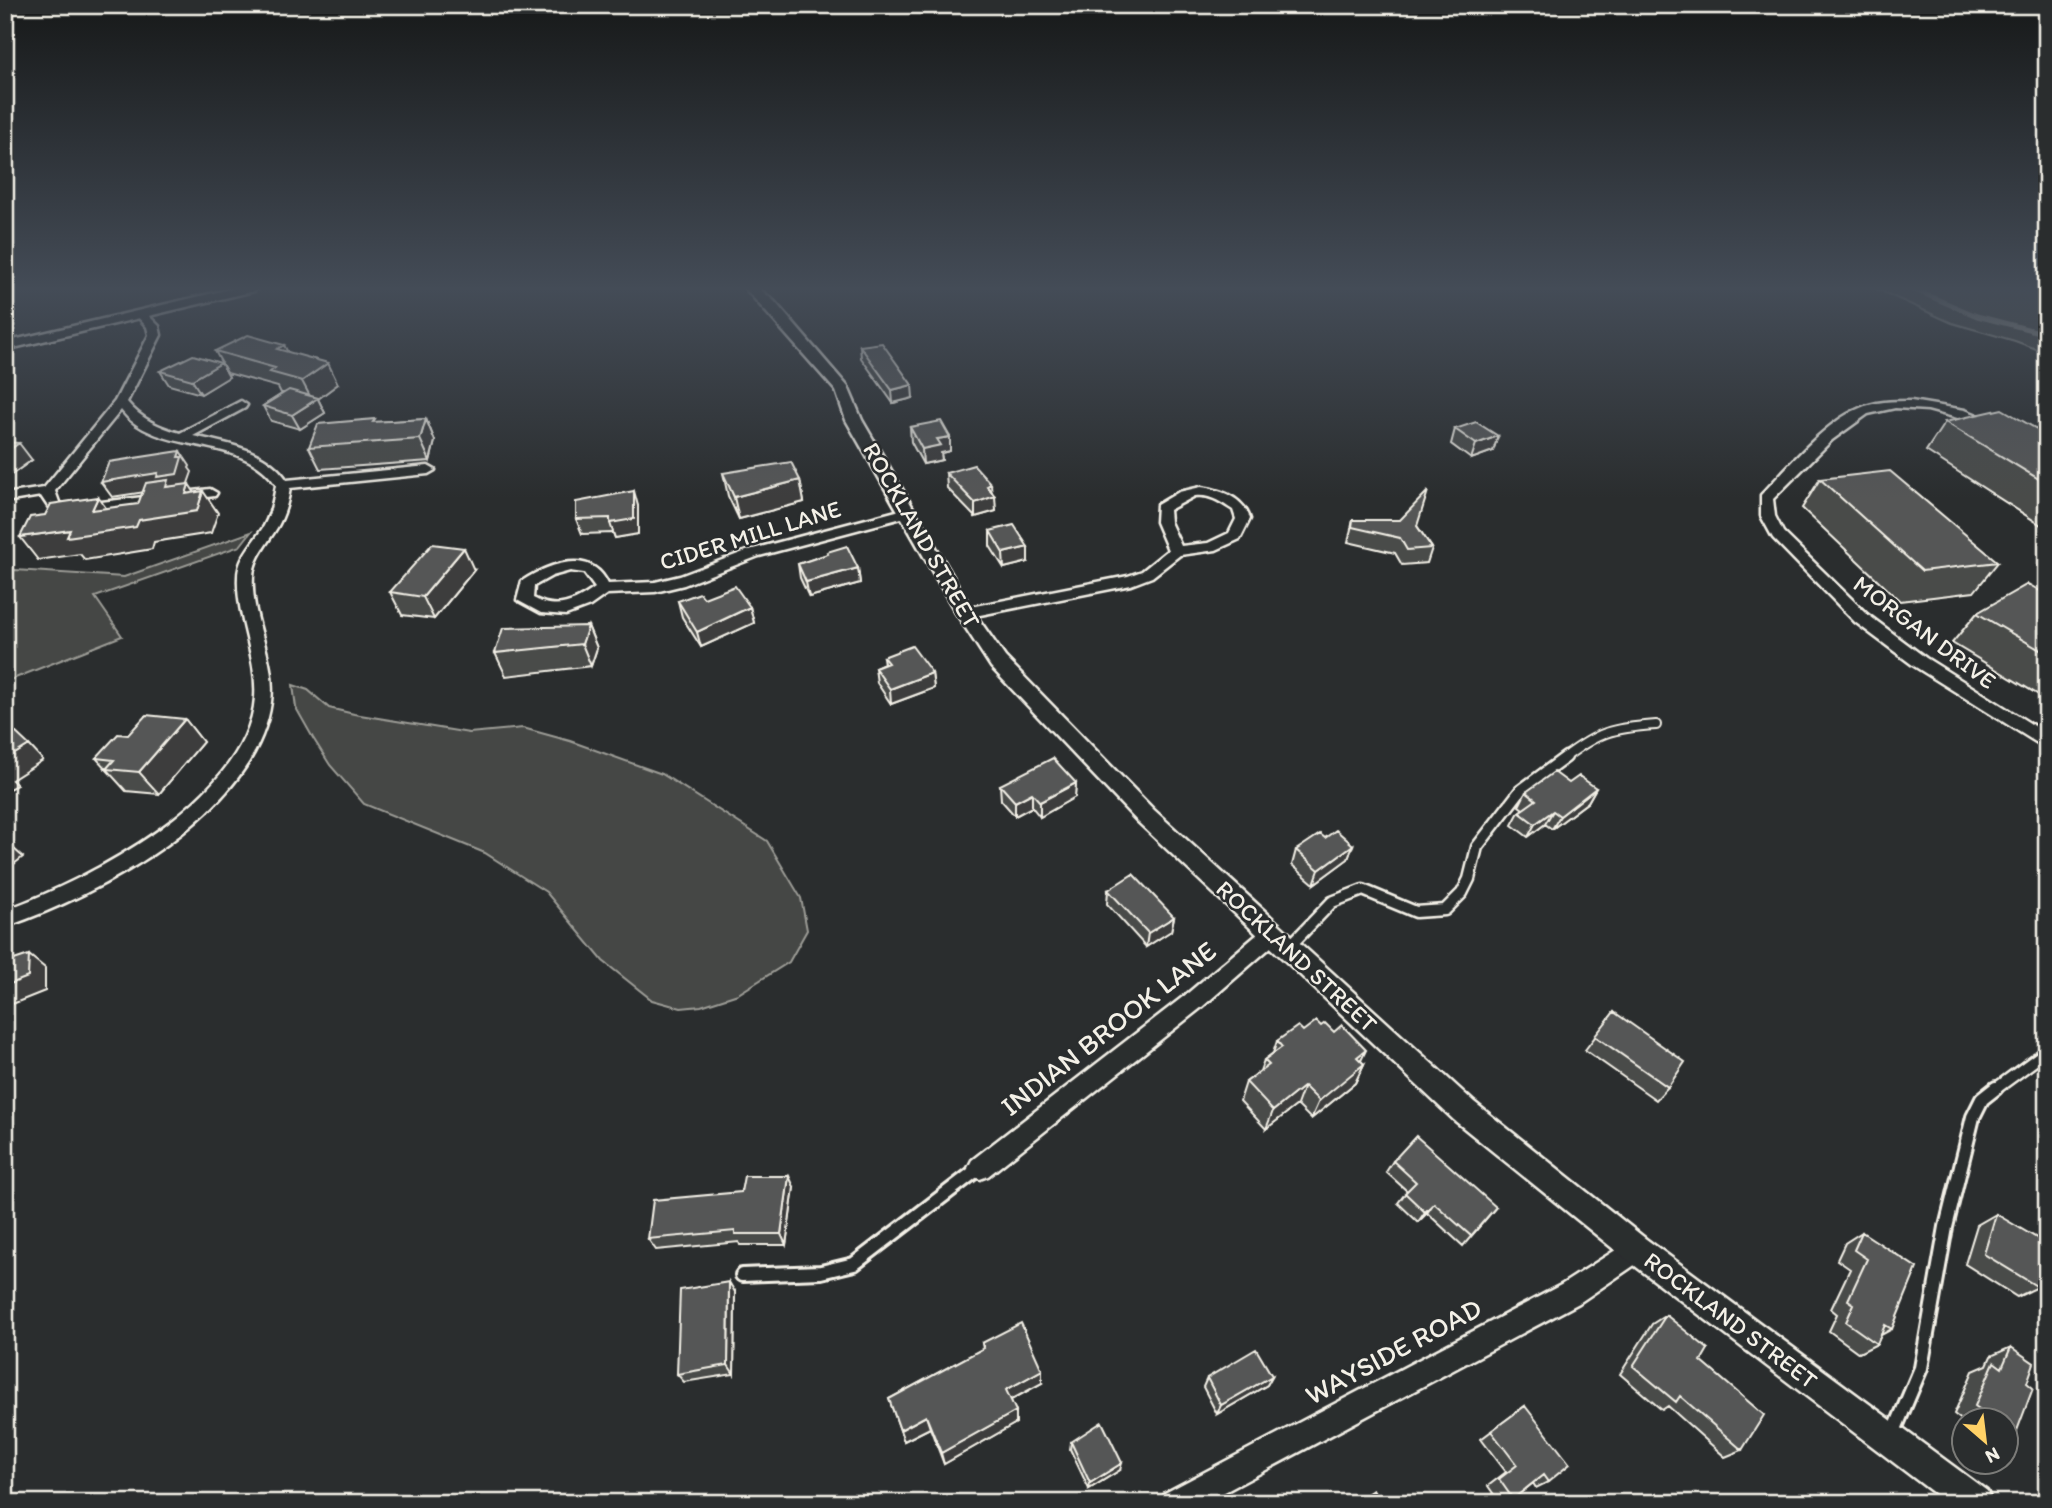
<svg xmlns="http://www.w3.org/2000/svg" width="2052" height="1508" font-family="Itim,sans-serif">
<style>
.green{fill:#444645;stroke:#9c9c96;stroke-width:2}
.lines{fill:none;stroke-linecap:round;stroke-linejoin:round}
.stream{stroke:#9f9f9a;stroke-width:5}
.service-far2-casing{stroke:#f4f1e8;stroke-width:12}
.service-far1-casing{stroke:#f4f1e8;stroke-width:15}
.service-casing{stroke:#f4f1e8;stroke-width:18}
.minor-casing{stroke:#f4f1e8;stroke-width:5}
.tertiary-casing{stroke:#f4f1e8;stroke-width:5}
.service-far2{stroke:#2a2d2e;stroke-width:8}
.service-far1{stroke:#2a2d2e;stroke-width:10}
.service{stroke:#2a2d2e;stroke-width:12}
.minor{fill:#2a2d2e;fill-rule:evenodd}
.tertiary{fill:#2a2d2e;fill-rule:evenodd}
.wall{fill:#494b4a;stroke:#f4f1e8;stroke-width:2}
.shaded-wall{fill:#3c3d3c;stroke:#f4f1e8;stroke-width:2}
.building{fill:#555756;stroke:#f4f1e8;stroke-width:2}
.labels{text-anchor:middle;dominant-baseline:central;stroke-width:5;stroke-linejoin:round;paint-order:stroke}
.street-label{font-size:24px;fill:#f4f1e8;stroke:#2a2d2e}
.near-street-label{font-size:28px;fill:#f4f1e8;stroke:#2a2d2e}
</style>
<rect width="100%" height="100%" fill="#2a2d2e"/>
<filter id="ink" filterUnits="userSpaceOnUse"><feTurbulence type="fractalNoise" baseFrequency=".0143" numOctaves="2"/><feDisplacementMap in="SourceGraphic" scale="14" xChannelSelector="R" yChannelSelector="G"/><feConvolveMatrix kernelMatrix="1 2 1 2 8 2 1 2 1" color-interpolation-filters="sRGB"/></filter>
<g filter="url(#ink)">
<!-- green -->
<path class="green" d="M 1872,287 L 2047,287 L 2047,353 L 2015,341 L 1952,323 Z
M 251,532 L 240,546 L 95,597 L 122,636 L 5,682 L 5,574 L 15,570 L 124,577 Z
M 293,685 L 308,690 L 329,708 L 354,714 L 469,733 L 523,728 L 570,741 L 662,774 L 767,841 L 801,898 L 807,930 L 789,962 L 738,994 L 701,1006 L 681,1008 L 652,1000 L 603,961 L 546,892 L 485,853 L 364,804 L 330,765 L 313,738 L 296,708 Z"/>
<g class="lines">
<!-- stream -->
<path class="stream" d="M 1908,287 L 1977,316 L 2047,334"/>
<!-- service-far2 casing -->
<g class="service-far2-casing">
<path id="service-far2" d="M 1564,758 C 1598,732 1612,728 1656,725"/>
</g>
<!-- service-far1 casing -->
<g class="service-far1-casing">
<path id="service-far1" d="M 1289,947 L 1332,902 L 1363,890 L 1416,912 L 1445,910 L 1462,893 L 1469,879 L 1477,847 L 1520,791 L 1566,757
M 1994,1090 L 2047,1051"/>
</g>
<!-- service casing -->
<g class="service-casing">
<path id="service" d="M 742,1275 L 821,1272 L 854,1264 L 978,1169
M 1893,1434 L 1921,1368 L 1946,1227 L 1973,1117 L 1982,1099 L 1996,1088"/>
</g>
<!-- minor casing -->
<g class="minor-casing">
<path id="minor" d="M 138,313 L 146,313 L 159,326 L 161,335 L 127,402 C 141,419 159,427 180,433 L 241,401 L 247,405 L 245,408 L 193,436 C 228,444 266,449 287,480 L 428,466 L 435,470 L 428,474 L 290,488 C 288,501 285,513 279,524 C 270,541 254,556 253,576 C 250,619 277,659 271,702 C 256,813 99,895 5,927 L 5,910 C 88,880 247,799 255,698 C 258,657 236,618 238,577 C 238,557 254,542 264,526 C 271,513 274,499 276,485 C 242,432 158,458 121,410 L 55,491 L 59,502 L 68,506 L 210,489 L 217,493 L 215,496 L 67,514 L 49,508 L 41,496 L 5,502 L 5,494 L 44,488 L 115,401 L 149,335 L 147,327 L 136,315 Z
M 1911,401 L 1965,410 L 1997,423 L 1991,427 L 1928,410 L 1895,408 L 1868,414 L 1832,440 L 1773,499 L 1775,516 L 1783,532 L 1867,614 L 1926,658 L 2047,734 L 2047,749 L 1914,666 L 1855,622 L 1773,538 L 1761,516 L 1761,495 C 1787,468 1824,423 1858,409 C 1875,401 1893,401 1911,401 Z
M 1201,487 C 1222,490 1244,498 1250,519 L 1240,539 L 1216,550 L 1180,555 L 1152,577 L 1131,585 L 965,618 L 957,613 L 965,608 L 1128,576 L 1142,571 L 1168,550 L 1156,522 L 1157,505 L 1179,492 ZM 1195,496 C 1210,494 1221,502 1233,510 L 1236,519 L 1229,533 L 1208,543 L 1181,546 L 1170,522 L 1169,510 Z
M 908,508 L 915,512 L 913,515 L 759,556 L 684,585 L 655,592 L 607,594 L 590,606 L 566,615 L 541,613 L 517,600 L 522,581 C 548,564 591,547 608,584 L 655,582 L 680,576 L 749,550 ZM 570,571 L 584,573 L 595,588 C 574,603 557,611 533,598 L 534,586 L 552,576 Z
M 1272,926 L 1279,928 L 1282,934 L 1279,940 L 1202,1007 L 988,1176 L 980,1179 L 972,1176 L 968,1168 L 972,1160 L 1188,993 L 1265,928 Z
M 1636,1237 L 1645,1240 L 1648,1249 L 1645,1258 L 1579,1303 L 1204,1503 L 1161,1503 L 1165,1493 L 1561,1285 Z"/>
</g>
<!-- tertiary casing -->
<g class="tertiary-casing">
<path id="tertiary" d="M 239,287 L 261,287 L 254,291 L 5,350 L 5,342 Z
M 744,287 L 757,287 L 774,301 L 848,387 L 862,420 L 973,611 L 1005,657 L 1154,810 L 1474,1102 L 1646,1239 L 1987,1491 L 1992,1503 L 1947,1503 L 1626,1259 L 1454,1120 L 1138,822 L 991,667 L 956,613 L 846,420 L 836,391 Z"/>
</g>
<!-- service-far2 -->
<use href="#service-far2" class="service-far2"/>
<!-- service-far1 -->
<use href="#service-far1" class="service-far1"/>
<!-- service -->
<use href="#service" class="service"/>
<!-- minor -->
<use href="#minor" class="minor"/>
<!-- tertiary -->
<use href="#tertiary" class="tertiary"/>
</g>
<!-- wall -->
<path class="wall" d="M 860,346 L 913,398 L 893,403 L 861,358 Z
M 215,351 L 288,352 L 338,384 L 318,399 L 325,413 L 300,429 L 271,421 L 263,406 L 283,393 L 281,393 L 278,387 L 227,373 Z
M 221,363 L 229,377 L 201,394 L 169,385 L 160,371 Z
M 426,419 L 435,441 L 430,461 L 320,469 L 309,447 L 376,422 Z
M 1945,422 L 2047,435 L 2047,529 L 1926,451 Z
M 910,427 L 950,437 L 950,451 L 941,453 L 942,460 L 923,464 L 911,442 Z
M 1455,429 L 1498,436 L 1493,451 L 1471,459 L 1451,444 Z
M 5,442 L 32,460 L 11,475 L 5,475 Z
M 723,473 L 800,480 L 804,502 L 739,519 L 728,496 Z
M 946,473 L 992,492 L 996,511 L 975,517 L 947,488 Z
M 1820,479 L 1998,562 L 1974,592 L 1900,601 L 1802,508 Z
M 638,506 L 638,534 L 615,538 L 613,533 L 582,534 L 576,519 Z
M 1353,520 L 1417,526 L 1432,548 L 1427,563 L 1402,565 L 1395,553 L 1348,542 Z
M 990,531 L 1028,562 L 1004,568 L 990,546 Z
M 827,554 L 858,568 L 860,583 L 809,597 L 800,578 L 798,564 Z
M 474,570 L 434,619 L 402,615 L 390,592 Z
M 2047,595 L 2047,700 L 1952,643 L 1977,613 Z
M 704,598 L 750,607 L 754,623 L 701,647 L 682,617 L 678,601 Z
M 588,626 L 597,648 L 591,666 L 506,676 L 495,653 Z
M 883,657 L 932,673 L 934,688 L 891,704 L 877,683 L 875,668 L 884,664 Z
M 185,719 L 203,742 L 159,794 L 126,791 L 96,758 L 128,735 Z
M 1076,783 L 1075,797 L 1040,817 L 1032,807 L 1015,816 L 1001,800 L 1000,785 Z
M 1569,783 L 1596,788 L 1588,802 L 1552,829 L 1545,824 L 1528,837 L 1512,825 L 1519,812 L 1523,809 L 1519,806 L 1526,792 Z
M 1353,845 L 1348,859 L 1314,884 L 1292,865 L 1296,850 Z
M 1108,890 L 1174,917 L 1171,931 L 1146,947 L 1107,904 Z
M 1614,1012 L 1668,1087 L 1656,1100 L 1585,1050 Z
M 1303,1031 L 1361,1061 L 1364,1064 L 1355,1083 L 1311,1119 L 1297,1105 L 1266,1129 L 1240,1101 L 1246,1082 L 1260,1071 L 1264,1060 L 1273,1053 L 1277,1041 Z
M 2047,1129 L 2047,1154 L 2039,1149 Z
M 1393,1161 L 1496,1207 L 1463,1246 L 1427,1213 L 1418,1222 L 1398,1203 L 1407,1191 L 1386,1172 Z
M 794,1187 L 786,1245 L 740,1245 L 739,1242 L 656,1250 L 648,1239 Z
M 1996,1214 L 2038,1287 L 2017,1297 L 1965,1264 L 1977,1225 Z
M 1862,1232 L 1892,1329 L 1881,1335 L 1877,1344 L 1859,1353 L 1829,1331 L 1837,1314 L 1831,1309 L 1850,1269 L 1837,1260 L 1845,1243 Z
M 735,1292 L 734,1374 L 684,1382 L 677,1374 Z
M 1666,1315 L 1701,1361 L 1742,1450 L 1725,1457 L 1668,1406 L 1662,1410 L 1620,1374 L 1652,1324 Z
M 982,1343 L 1042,1383 L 1011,1400 L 1016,1423 L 944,1464 L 930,1428 L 904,1441 L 889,1399 L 983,1349 Z
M 2011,1347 L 2027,1383 L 2015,1436 L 2006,1438 L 2006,1420 L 1964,1420 L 1964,1422 L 1954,1414 L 1973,1371 L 1987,1365 L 1991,1356 Z
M 1272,1376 L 1267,1385 L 1217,1414 L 1203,1387 L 1207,1378 Z
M 1525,1406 L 1548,1482 L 1536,1488 L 1533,1483 L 1513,1499 L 1507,1503 L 1500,1503 L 1488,1486 L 1506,1472 L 1481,1439 Z
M 1071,1442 L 1120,1470 L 1089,1489 L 1070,1449 Z"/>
<!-- shaded-wall -->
<path class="shaded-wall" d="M 284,345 L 295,366 L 277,349 Z
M 221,363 L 229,377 L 201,394 L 192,380 Z
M 328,363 L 338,384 L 318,399 L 325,413 L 300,429 L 292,415 L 313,402 L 302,381 Z
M 912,385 L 913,398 L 893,403 L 892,390 Z
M 426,419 L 435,441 L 430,461 L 420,439 Z
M 1498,436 L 1493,451 L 1471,459 L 1476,444 Z
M 950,437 L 950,451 L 941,453 L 942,460 L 923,464 L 922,449 L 937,439 Z
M 19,443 L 32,460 L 11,475 L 5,468 L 5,453 Z
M 180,451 L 190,466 L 189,468 L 192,472 L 186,489 L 165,489 L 112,497 L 101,482 L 178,457 Z
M 800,480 L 804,502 L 739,519 L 734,497 Z
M 189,484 L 200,501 L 203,491 L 218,513 L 211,533 L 154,542 L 152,549 L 85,560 L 80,554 L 38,560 L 20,537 L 70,530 L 92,510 L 98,497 L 114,519 L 139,520 L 186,494 Z
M 991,484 L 992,497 L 995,496 L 996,511 L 975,517 L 975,503 L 987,486 Z
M 634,491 L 638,506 L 638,534 L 615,538 L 610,523 Z
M 1028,547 L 1028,562 L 1004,568 L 1003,553 Z
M 464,548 L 474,570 L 434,619 L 423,597 Z
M 858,568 L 860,583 L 809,597 L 806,582 Z
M 750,607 L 754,623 L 701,647 L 697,632 Z
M 588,626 L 597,648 L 591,666 L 582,644 Z
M 932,673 L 934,688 L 891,704 L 890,689 Z
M 185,719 L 203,742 L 159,794 L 139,772 Z
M 29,745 L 43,760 L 12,780 L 17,785 L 5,791 L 5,760 Z
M 1076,783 L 1075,797 L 1040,817 L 1040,802 Z
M 1596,788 L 1588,802 L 1552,829 L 1560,816 Z
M 1032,793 L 1032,807 L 1015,816 L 1015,802 Z
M 1553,811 L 1545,824 L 1528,837 L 1535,824 Z
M 5,841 L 23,857 L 5,871 Z
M 1353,845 L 1348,859 L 1314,884 L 1319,870 Z
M 1174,917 L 1171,931 L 1146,947 L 1148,933 Z
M 29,955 L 45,968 L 45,991 L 5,1007 L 5,986 Z
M 1366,1050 L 1357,1069 L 1364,1064 L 1355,1083 L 1311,1119 L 1319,1101 L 1357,1057 Z
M 1304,1086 L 1297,1105 L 1266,1129 L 1273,1111 Z
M 789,1176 L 794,1187 L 786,1245 L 781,1234 Z
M 1434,1203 L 1427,1213 L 1418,1222 L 1425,1212 Z
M 729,1282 L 735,1292 L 734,1374 L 728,1365 Z
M 1042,1370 L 1042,1383 L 1007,1402 L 1006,1390 Z
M 1272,1376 L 1267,1385 L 1217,1414 L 1221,1405 Z
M 1016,1411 L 1016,1423 L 944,1464 L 941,1453 Z
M 926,1416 L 930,1428 L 904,1441 L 900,1430 Z
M 1122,1463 L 1120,1470 L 1089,1489 L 1090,1483 Z"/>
<!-- building -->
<path class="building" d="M 248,335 L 284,345 L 277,349 L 328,363 L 302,381 L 270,372 L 275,368 L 215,351 Z
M 882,343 L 912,385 L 892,390 L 860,346 Z
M 193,355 L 221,363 L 192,380 L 160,371 Z
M 289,390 L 318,398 L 292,415 L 263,406 Z
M 2002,409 L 2047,435 L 2047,484 L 1945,422 Z
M 375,419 L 373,422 L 426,419 L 420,439 L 309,447 L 318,424 Z
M 941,421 L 950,437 L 937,439 L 941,445 L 922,449 L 910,427 Z
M 1476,422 L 1498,436 L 1476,444 L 1455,429 Z
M 5,442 L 19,443 L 5,453 Z
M 180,451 L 178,457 L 182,457 L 177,474 L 157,477 L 158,473 L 101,482 L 109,462 Z
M 791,462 L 800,480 L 734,497 L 723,473 Z
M 974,465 L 991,484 L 987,486 L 995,496 L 975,503 L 946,473 Z
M 1890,471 L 1998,562 L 1922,571 L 1820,479 Z
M 168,480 L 166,487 L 189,484 L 186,494 L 203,491 L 197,511 L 139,520 L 136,527 L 67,537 L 70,530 L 20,537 L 30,517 L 45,515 L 51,504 L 98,497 L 92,510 L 138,504 L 146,483 Z
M 634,491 L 634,519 L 610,523 L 610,518 L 576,519 L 576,502 Z
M 1428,491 L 1417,526 L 1432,548 L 1407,550 L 1400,538 L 1352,527 L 1353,520 L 1400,520 Z
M 1014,525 L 1028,547 L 1003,553 L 990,531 Z
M 432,544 L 464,548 L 423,597 L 390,592 Z
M 847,546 L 858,568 L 806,582 L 798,564 L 828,554 L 827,552 Z
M 2028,584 L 2047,595 L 2047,654 L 1977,613 Z
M 735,586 L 750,607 L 697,632 L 678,601 L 700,593 L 704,598 Z
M 588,626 L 582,644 L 495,653 L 503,628 Z
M 912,646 L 932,673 L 890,689 L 875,668 L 888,663 L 883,657 Z
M 146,715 L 185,719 L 139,772 L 106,769 L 114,760 L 96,758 L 118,734 L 128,735 Z
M 13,730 L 29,745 L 5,760 L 5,735 Z
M 1053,758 L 1076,783 L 1040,802 L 1032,793 L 1015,802 L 1000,785 Z
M 1554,772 L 1569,783 L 1579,776 L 1596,788 L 1560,816 L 1553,811 L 1535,824 L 1519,812 L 1536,800 L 1526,792 Z
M 1336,830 L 1353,845 L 1319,870 L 1296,850 L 1320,834 L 1325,838 Z
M 1133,874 L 1174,917 L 1148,933 L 1108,890 Z
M 29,955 L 28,977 L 5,986 L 5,963 Z
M 1614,1012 L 1685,1062 L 1668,1087 L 1595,1036 Z
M 1316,1021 L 1321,1026 L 1325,1023 L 1334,1032 L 1342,1025 L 1366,1050 L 1357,1057 L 1364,1064 L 1319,1101 L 1304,1086 L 1273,1111 L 1246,1082 L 1269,1065 L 1264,1060 L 1282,1047 L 1277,1041 L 1298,1026 L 1303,1031 Z
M 1416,1136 L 1496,1207 L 1471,1236 L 1434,1203 L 1425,1212 L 1405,1193 L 1416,1182 L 1393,1161 Z
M 744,1176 L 789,1176 L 781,1234 L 735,1234 L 735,1231 L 648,1239 L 653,1200 L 741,1192 Z
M 1996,1214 L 2047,1244 L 2047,1256 L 2038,1287 L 1984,1254 Z
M 1862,1232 L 1917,1268 L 1892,1329 L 1885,1325 L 1877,1344 L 1846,1322 L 1854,1304 L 1848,1300 L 1867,1259 L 1854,1250 Z
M 729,1282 L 728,1365 L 677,1374 L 680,1290 Z
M 1666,1315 L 1708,1349 L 1701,1361 L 1764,1415 L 1742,1450 L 1680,1396 L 1676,1402 L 1633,1366 Z
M 1021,1323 L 1042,1370 L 1006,1390 L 1016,1411 L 941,1453 L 926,1416 L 900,1430 L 889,1399 L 984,1348 L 982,1343 Z
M 2011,1347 L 2034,1363 L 2027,1383 L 2033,1388 L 2015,1436 L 2006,1430 L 2006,1420 L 1994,1420 L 1975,1406 L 1994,1362 L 2002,1368 Z
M 1256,1349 L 1272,1376 L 1221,1405 L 1207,1378 Z
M 1525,1406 L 1570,1464 L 1548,1482 L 1543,1475 L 1513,1499 L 1499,1479 L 1517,1465 L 1491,1431 Z
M 1102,1422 L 1122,1463 L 1090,1483 L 1071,1442 Z
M 1373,1490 L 1380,1503 L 1353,1503 Z"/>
</g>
<!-- sky -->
<linearGradient id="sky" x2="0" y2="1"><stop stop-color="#171919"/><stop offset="0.58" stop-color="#444c57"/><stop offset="1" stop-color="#444c57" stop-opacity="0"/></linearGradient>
<rect width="2052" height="498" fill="url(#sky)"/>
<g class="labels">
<!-- street labels -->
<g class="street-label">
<text transform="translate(750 535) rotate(-17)">CIDER MILL LANE</text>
<text transform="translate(922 535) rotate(60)">ROCKLAND STREET</text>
<text transform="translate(1925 632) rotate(37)">MORGAN DRIVE</text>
<text transform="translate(1297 956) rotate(43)">ROCKLAND STREET</text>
<text transform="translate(1731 1320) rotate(37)">ROCKLAND STREET</text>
</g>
<!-- near-street labels -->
<g class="near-street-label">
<text transform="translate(1108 1028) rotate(-38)">INDIAN BROOK LANE</text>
<text transform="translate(1393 1351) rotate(-28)">WAYSIDE ROAD</text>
</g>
</g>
<!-- margin -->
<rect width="2052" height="1508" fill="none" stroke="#2a2d2e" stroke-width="28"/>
<rect x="14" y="14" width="2024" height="1480" fill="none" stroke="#f4f1e8" stroke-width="2.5" filter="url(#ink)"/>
<!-- north arrow -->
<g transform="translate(1985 1441) rotate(152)"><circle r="33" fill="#2a2d2e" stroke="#7b7b78" stroke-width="2"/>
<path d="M0-5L12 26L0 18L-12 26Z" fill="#ffd166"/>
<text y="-10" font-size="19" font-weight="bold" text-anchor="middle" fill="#f4f1e8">N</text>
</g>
</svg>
